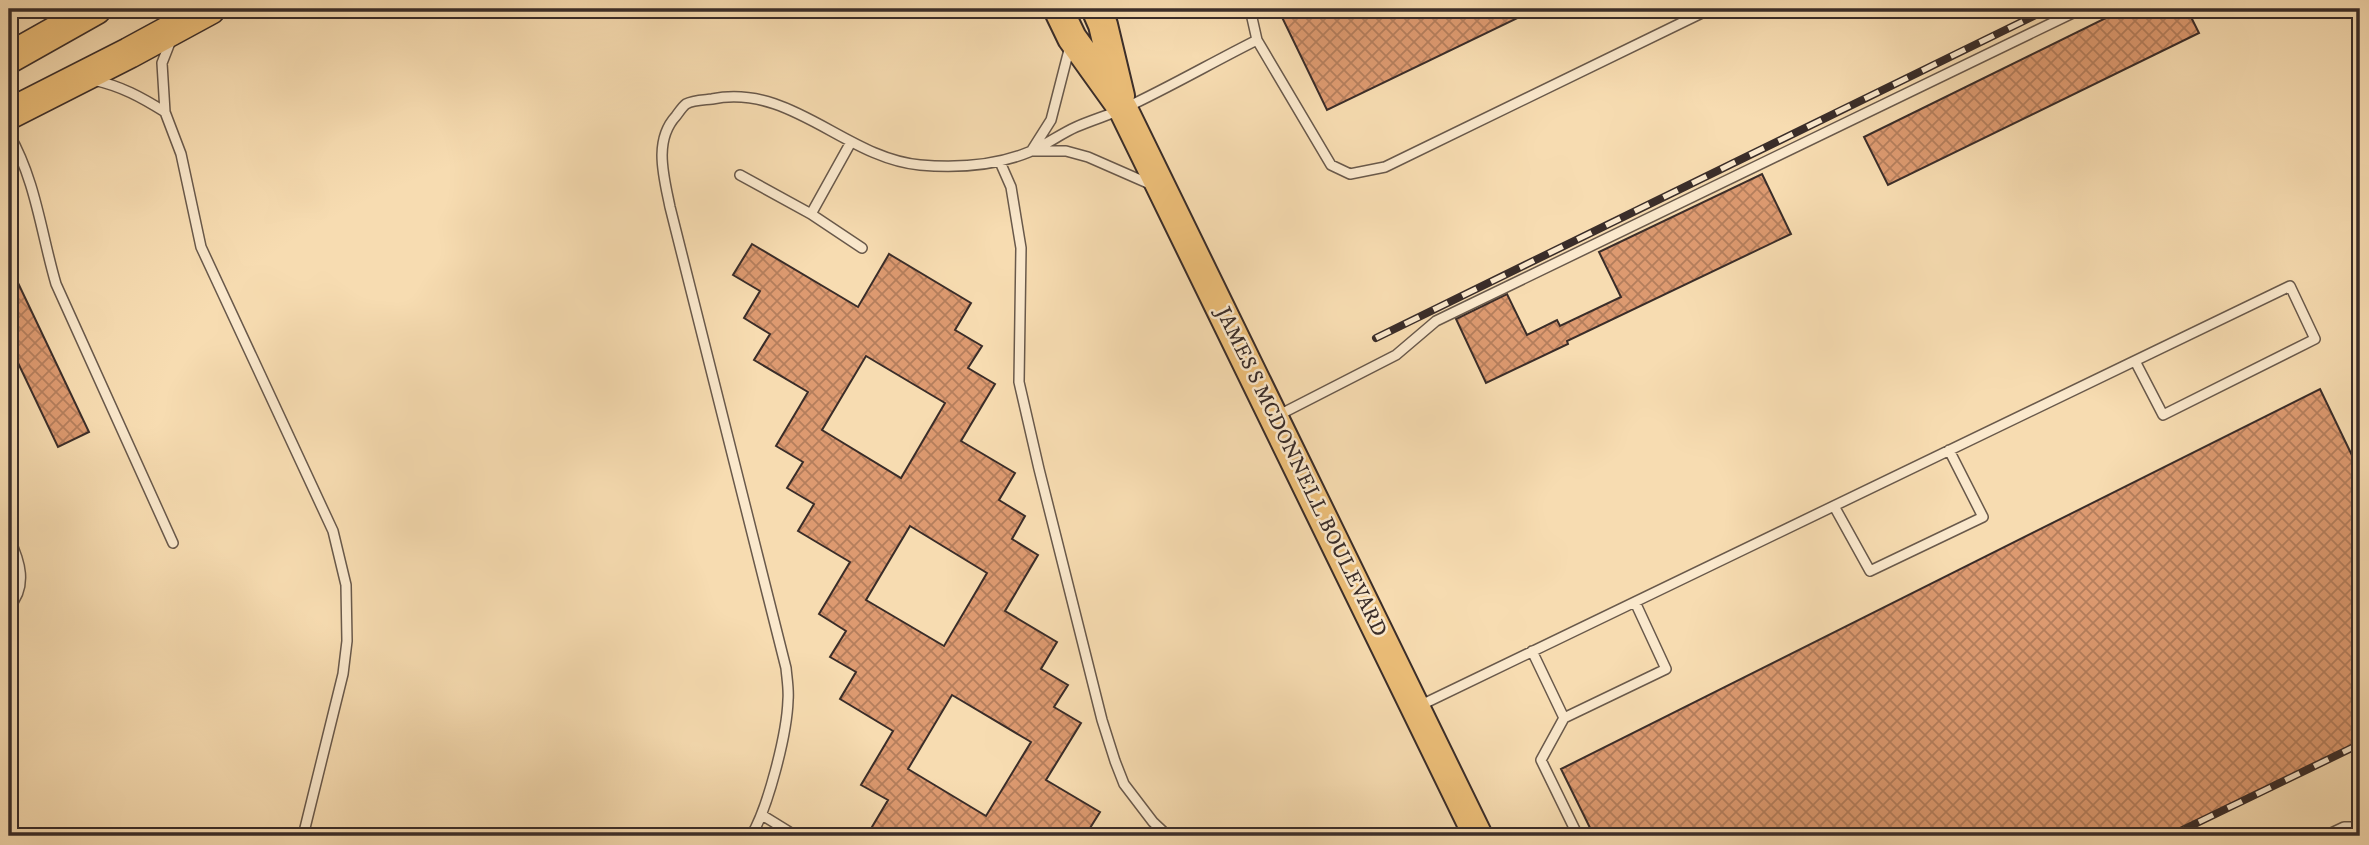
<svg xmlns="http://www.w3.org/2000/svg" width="2369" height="845" font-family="'IM FELL DW Pica',serif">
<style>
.building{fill:url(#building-cross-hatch);stroke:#3a2d29;stroke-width:2;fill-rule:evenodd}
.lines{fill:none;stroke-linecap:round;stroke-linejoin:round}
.service-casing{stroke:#69594b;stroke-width:12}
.primary-casing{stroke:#3a2d29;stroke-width:32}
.trunk-casing{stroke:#3a2d29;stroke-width:33}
.service{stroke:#fae8cc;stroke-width:9}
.primary{stroke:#ecbe78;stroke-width:28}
.trunk{stroke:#ecbe78;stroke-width:30}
.rail-casing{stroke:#3a2d29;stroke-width:8}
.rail{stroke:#fae8cc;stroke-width:5;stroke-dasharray:16;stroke-linecap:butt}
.labels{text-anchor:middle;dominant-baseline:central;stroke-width:5;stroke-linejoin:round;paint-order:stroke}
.street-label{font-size:21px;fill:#3a2d29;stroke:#fae8cc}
</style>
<defs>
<pattern id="building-cross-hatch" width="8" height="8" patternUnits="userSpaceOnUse" patternTransform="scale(1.75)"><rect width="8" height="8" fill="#dd9a70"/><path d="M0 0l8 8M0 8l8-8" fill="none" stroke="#b47e5c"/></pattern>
</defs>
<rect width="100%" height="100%" fill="#f7dcb1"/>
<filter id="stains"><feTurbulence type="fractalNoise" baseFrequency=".00286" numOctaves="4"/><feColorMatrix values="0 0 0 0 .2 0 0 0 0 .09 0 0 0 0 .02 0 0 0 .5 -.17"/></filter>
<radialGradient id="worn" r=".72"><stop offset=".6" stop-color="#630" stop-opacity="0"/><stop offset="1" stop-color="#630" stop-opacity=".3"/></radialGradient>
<!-- building -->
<path class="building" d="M 1278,9 L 1536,9 L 1327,110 Z
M 2124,9 L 2187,9 L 2199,33 L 1888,185 L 1864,137 Z
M 1762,174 L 1791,234 L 1567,341 L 1568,344 L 1486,383 L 1456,319 L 1507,294 L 1527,335 L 1557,320 L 1560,326 L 1621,297 L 1599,252 Z
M 752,244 L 858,307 L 889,254 L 971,303 L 955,330 L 982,346 L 968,368 L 995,384 L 961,441 L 1015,473 L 999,500 L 1025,516 L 1012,539 L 1038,555 L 1005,611 L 1057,642 L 1041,669 L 1068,685 L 1054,707 L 1081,723 L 1046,780 L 1100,812 L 1085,836 L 888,836 L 872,827 L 888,800 L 861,785 L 893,731 L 840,699 L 856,672 L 830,657 L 846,631 L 819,614 L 850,562 L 798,531 L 814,504 L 787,488 L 803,462 L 776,446 L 808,392 L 754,360 L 770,334 L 744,318 L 760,291 L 733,275 ZM 866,356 L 945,403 L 901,478 L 822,430 ZM 910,526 L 987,573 L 944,646 L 866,600 ZM 952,695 L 1031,742 L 986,816 L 908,769 Z
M 9,264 L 89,432 L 58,447 L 9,344 Z
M 2320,389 L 2360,472 L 2360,744 L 2169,836 L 1594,836 L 1561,769 Z"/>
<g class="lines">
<!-- service casing -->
<g class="service-casing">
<path id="service" d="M 1195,9 L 1197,9
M 1250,9 L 1257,40 L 1331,165 L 1350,174 L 1385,167 L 1710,9
M 171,40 L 162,63 L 165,112 L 181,154 L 201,247 L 333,531 L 346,585 L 347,641 L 343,674 L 303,836
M 93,80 C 121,86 141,97 165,112
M 9,134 C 36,181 41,233 56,284 L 173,543
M 1032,150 L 1051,120 L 1070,46
M 1033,151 L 1066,151 L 1088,157 L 1152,185
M 1000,162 L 1011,187 L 1021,248 L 1019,382 L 1039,469 L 1102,720 L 1115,761 L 1124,784 L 1153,822 L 1168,836
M 740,175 L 811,214 L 862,248
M 811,214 L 851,142
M 1275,417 L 1396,355 L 1436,321 L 2081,9
M 1834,506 L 1870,571 L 1983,517 L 1949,450
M 9,538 C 20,561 28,586 9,607
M 1532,651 L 1564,718 L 1541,760 L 1578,836
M 1417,707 L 2290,286 L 2315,339 L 2163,415 L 2135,361
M 1564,718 L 1666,669 L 1635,602
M 762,815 L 796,836
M 751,836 C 768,808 787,734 788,700 C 789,690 787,679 786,668 L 670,207 C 664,177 653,141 676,116 C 679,112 683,106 686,104 C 693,100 705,100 712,99 C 791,83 845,158 920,165 C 956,168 995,166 1029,152 C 1045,146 1060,134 1076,127 C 1092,120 1109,115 1125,108 C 1170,87 1213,62 1257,40
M 2325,836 L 2344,827 L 2360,827"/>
</g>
<!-- primary casing -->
<g class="primary-casing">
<path id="primary" d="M 1058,9 L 1072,38 L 1123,109 L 1478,836
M 1096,9 L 1103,25 L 1120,96"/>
</g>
<!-- trunk casing -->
<g class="trunk-casing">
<path id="trunk" d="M 9,58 L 96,9
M 9,114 L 129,53 L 210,9"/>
</g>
<!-- service -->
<use href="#service" class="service"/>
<!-- primary -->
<use href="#primary" class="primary"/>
<!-- trunk -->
<use href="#trunk" class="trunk"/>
<!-- rail casing -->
<g class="rail-casing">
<path id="rail" d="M 1376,338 L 2048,9
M 2170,836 L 2360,744"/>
</g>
<!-- rail -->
<use href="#rail" class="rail"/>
</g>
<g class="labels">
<!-- street labels -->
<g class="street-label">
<text transform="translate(1301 472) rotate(64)">JAMES S MCDONNELL BOULEVARD</text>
</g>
</g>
<!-- margin -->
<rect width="2369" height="845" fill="none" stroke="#f7dcb1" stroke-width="35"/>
<rect x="10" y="10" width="2348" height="824" fill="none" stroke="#3a2d29" stroke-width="3.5"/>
<rect x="18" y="18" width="2334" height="810" fill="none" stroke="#3a2d29" stroke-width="2"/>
<rect width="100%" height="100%" filter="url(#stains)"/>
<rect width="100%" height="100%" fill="url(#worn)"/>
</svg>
